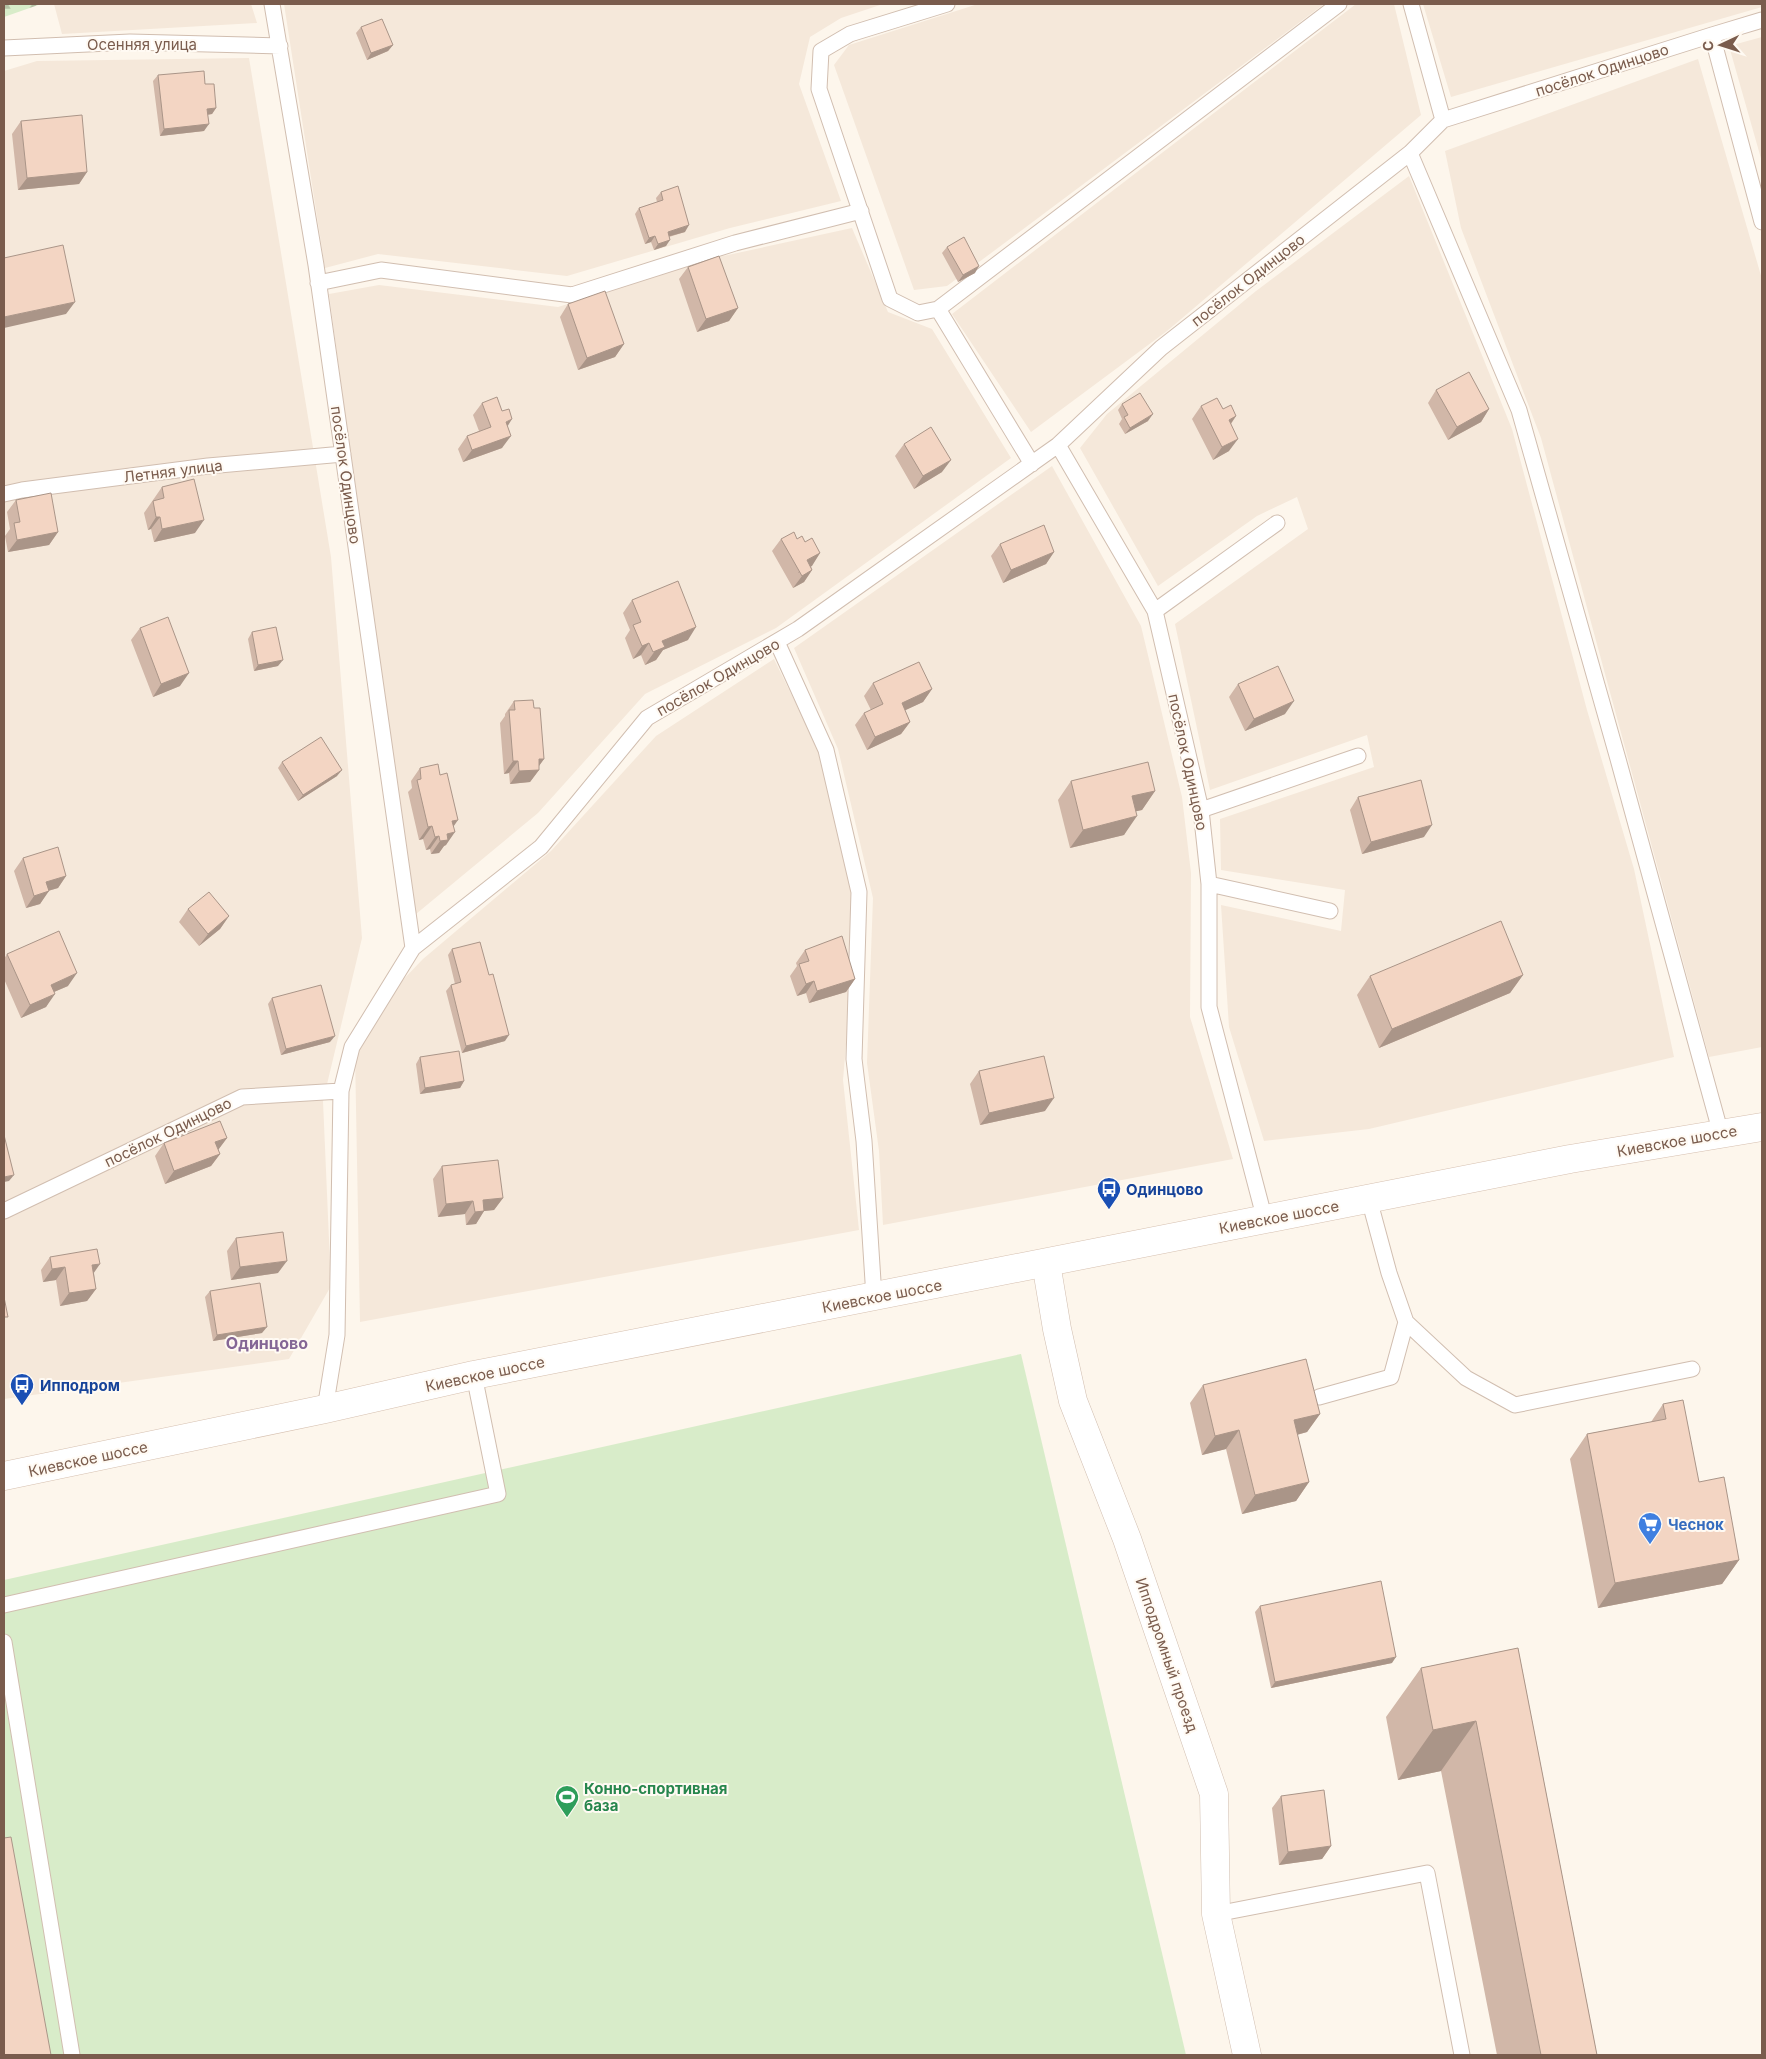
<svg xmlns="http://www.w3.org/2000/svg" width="1766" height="2059" font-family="Inter,sans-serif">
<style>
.residential{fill:#f5e8da}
.forest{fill:url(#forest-firs)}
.park{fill:#d8ecc9}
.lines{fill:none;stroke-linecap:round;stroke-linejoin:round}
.service-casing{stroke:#d1beb0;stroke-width:17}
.minor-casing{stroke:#d1beb0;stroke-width:29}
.secondary-casing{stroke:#d6c0b0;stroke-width:29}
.service{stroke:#fff;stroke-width:15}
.minor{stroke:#fff;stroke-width:28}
.secondary{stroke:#fff;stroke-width:28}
.wall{fill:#d1b7a8}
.shaded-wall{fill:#aa9588}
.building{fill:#f3d5c3;stroke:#aa9588}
.labels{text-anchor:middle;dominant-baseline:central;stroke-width:4;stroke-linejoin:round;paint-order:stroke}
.street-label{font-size:15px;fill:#7a5c4d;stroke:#fffaf3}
.transit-label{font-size:15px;font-weight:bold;fill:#164399;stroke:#fffaf3;text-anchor:start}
.shop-label{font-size:15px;font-weight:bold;fill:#366cbe;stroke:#fffaf3;text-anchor:start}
.leisure-label{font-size:15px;font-weight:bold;fill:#27864d;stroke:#fffaf3;text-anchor:start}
.neighbourhood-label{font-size:16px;font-weight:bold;fill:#846695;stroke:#fffaf3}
</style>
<defs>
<pattern id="forest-firs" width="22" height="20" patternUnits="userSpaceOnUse" patternTransform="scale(1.25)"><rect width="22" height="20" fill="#d8ecc9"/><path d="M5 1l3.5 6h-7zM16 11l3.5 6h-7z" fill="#b4c2a5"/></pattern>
</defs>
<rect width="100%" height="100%" fill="#fdf6ec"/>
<!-- residential -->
<path class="residential" d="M 54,4 L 251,4 L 257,23 L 62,34 Z
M 284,4 L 883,4 L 841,18 L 810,37 L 799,84 L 841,201 L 730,228 L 567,276 L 378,254 L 325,268 Z
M 978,4 L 1324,4 L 947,286 L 914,290 L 834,65 L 849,45 Z
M 1356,4 L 1394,4 L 1421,115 L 1167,331 L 1031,432 L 952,314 Z
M 1423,4 L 1762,4 L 1762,7 L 1451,97 Z
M 1762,37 L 1762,162 L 1729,46 Z
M 249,58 L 331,557 L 362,938 L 323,1101 L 331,1286 L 289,1359 L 4,1399 L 4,71 L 37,61 Z
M 1698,59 L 1762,279 L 1762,1047 L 1709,1057 L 1541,438 L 1461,228 L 1445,151 Z
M 1409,176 L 1512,429 L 1587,710 L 1634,869 L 1674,1057 L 1369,1129 L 1264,1141 L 1229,1027 L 1221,905 L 1341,931 L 1345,890 L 1221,870 L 1220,819 L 1374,767 L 1367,735 L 1210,790 L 1175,624 L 1308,529 L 1297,497 L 1257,516 L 1158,586 L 1080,448 L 1107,414 L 1256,291 Z
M 852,228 L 888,312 L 932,329 L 1011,458 L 776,628 L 645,694 L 538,813 L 416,914 L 360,525 L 329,294 L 379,285 L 558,307 L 714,258 Z
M 1052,466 L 1141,626 L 1182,797 L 1191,873 L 1190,1017 L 1233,1159 L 883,1225 L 879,1151 L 867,1063 L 873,898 L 838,749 L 794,648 Z
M 774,659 L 817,747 L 852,893 L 851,985 L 843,1080 L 859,1230 L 360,1322 L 355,1054 L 399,984 L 423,959 L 551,851 L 656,736 Z"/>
<!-- forest -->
<path class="forest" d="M 4,4 L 41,4 L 4,17 Z"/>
<!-- park -->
<path class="park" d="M 1021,1354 L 1186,2055 L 4,2055 L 4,1580 Z"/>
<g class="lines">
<!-- service casing -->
<g class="service-casing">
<path id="service" d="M 272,4 L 316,265 L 413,948 L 352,1047 L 341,1091 L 337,1335 L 325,1409
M 947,4 L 850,34 L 821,51 L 819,89 L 890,299 L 918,313 L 938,309 L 1339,4
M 1411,4 L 1443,120
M 1712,35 L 1762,222
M 4,48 L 130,42 L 280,46
M 1410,153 L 1519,410 L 1618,759 L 1721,1134
M 318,283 L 381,270 L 572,295 L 735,243 L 861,211
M 938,309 L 1032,464
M 1058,445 L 1155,611 L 1201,810 L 1209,884 L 1209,1007 L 1265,1220
M 4,494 L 22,490 L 208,466 L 343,454
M 1155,611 L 1277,523
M 777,642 L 826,750 L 859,892 L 854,1059 L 864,1141 L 874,1297
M 1201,810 L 1358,756
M 1209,884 L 1330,911
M 413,948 L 541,847 L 647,718 L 798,629 L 1058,445 L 1161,348 L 1410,153 L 1443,120 L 1712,35 L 1762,20
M 1369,1199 L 1389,1273 L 1406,1322 L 1466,1378 L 1515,1405 L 1692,1369
M 4,1211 L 242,1097 L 341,1091
M 1319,1397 L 1391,1377 L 1406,1322
M 4,1605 L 498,1494 L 474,1375
M 4,1642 L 72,2055
M 1216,1914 L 1427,1873 L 1462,2055"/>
</g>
<!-- minor casing -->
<g class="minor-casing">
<path id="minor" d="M 1046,1263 L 1057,1329 L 1073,1401 L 1127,1539 L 1214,1794 L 1216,1914 L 1247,2055"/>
</g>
<!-- secondary casing -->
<g class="secondary-casing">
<path id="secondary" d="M 4,1476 L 325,1409 L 474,1375 L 1570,1159 L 1762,1127"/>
</g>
<!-- service -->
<use href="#service" class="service"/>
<!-- minor -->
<use href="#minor" class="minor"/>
<!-- secondary -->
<use href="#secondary" class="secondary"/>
</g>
<!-- wall -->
<path class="wall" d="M 361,27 L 393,45 L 388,51 L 367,60 L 356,33 Z
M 158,75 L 205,84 L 216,108 L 212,114 L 208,115 L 204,131 L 160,136 L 153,81 Z
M 21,121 L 87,172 L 79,184 L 18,190 L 12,134 Z
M 661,192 L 685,232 L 669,237 L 666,246 L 654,250 L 651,242 L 645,244 L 635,214 L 639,208 L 657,202 L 656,198 Z
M 947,247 L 975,273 L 958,282 L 942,253 Z
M 688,267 L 738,308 L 729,321 L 697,332 L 679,279 Z
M 568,304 L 624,344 L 615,357 L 578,370 L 560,317 Z
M 1436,390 L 1489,409 L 1481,422 L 1448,440 L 1428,403 Z
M 482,403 L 508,426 L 502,448 L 463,462 L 458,449 L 467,436 L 479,431 L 473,415 Z
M 1122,404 L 1148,421 L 1125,434 L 1119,424 L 1122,419 L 1118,410 Z
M 1201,406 L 1223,409 L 1236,416 L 1231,424 L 1229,451 L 1213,460 L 1192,419 Z
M 904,444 L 942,472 L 914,489 L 895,456 Z
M 162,487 L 195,533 L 154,542 L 151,529 L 148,530 L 144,513 Z
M 16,500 L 58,532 L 49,545 L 8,552 L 5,536 L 10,529 L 7,512 Z
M 781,539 L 797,539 L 805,542 L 820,553 L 811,566 L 812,570 L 804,582 L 793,588 L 772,551 Z
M 1000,544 L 1054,552 L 1046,564 L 1003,583 L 991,556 Z
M 632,600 L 688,640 L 663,650 L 656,660 L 645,665 L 641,655 L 633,659 L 625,638 L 630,630 L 623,613 Z
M 140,628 L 180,686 L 153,697 L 131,640 Z
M 252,632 L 278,666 L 254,671 L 248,639 Z
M 873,683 L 932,689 L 923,702 L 905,710 L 910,722 L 901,734 L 867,750 L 855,725 L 864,713 L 871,710 L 864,696 Z
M 1238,684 L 1285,714 L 1245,731 L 1229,697 Z
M 514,701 L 534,708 L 544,759 L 539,766 L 539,770 L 530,782 L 510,784 L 509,773 L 504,774 L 500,723 L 505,716 L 505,714 Z
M 282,762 L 337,776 L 298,801 L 278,768 Z
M 420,768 L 440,775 L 453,826 L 446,845 L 444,846 L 439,853 L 431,854 L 430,849 L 426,850 L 423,839 L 419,840 L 408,792 L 412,788 L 411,781 Z
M 1071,781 L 1155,791 L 1142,810 L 1136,811 L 1124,835 L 1070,848 L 1058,800 Z
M 1358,797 L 1424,837 L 1362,854 L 1350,810 Z
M 23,858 L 66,876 L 58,888 L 48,891 L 40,904 L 26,908 L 14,871 Z
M 188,909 L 229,916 L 220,929 L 199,946 L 179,922 Z
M 452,949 L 505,1041 L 462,1053 L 446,991 L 451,985 L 455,984 L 448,955 Z
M 805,950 L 855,979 L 846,992 L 809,1003 L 806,993 L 797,996 L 790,976 L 797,966 L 796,963 Z
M 7,954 L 68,986 L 54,992 L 46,1007 L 21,1018 L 4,979 L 4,959 Z
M 1523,975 L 1510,993 L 1379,1048 L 1357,995 L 1370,976 Z
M 272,998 L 330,1042 L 281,1055 L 268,1004 Z
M 420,1057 L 464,1081 L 460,1088 L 420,1094 L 416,1064 Z
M 979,1071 L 1045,1111 L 980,1125 L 970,1084 Z
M 227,1138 L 218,1150 L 220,1154 L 211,1166 L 165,1184 L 155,1156 L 164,1143 Z
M 442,1166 L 503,1198 L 494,1210 L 484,1211 L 476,1224 L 466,1225 L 465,1214 L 438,1217 L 433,1179 Z
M 236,1238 L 278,1273 L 231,1280 L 227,1251 Z
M 50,1257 L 94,1273 L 96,1289 L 87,1301 L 60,1306 L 56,1280 L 43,1282 L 41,1270 Z
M 210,1291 L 262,1333 L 213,1341 L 205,1297 Z
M 1203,1385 L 1320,1414 L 1307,1432 L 1297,1435 L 1309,1482 L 1296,1501 L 1242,1514 L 1226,1449 L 1202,1455 L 1190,1403 Z
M 1663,1404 L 1699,1482 L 1739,1560 L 1722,1584 L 1598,1608 L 1570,1459 L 1587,1434 L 1651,1422 Z
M 1260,1606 L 1392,1663 L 1271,1688 L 1255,1612 Z
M 1518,1648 L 1597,2055 L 1497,2055 L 1441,1771 L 1398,1780 L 1386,1717 L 1421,1668 Z
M 1281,1796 L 1331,1846 L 1322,1859 L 1279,1865 L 1272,1808 Z"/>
<!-- shaded-wall -->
<path class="shaded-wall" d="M 393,45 L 388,51 L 367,60 L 371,53 Z
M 216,108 L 212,114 L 203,115 L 207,109 Z
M 209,124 L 204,131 L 160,136 L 164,129 Z
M 87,172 L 79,184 L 18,190 L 27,178 Z
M 689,225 L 685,232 L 663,238 L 668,232 Z
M 655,236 L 651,242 L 645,244 L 649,238 Z
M 670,240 L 666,246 L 654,250 L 658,244 Z
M 979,266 L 975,273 L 958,282 L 963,275 Z
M 75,302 L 66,314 L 4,328 L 4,317 Z
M 738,308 L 729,321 L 697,332 L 706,319 Z
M 624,344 L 615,357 L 578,370 L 587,358 Z
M 1489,409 L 1481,422 L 1448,440 L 1457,427 Z
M 1153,414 L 1148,421 L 1125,434 L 1130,428 Z
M 1236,416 L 1227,429 L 1229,420 Z
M 512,419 L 504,432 L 506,422 Z
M 511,436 L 502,448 L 463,462 L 472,450 Z
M 1238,439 L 1229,451 L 1213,460 L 1222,447 Z
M 951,460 L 942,472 L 914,489 L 923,476 Z
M 156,517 L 160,517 L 151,529 L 148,530 Z
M 204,520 L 195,533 L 154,542 L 162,529 Z
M 58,532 L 49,545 L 8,552 L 17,540 Z
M 1054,552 L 1046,564 L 1003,583 L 1011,570 Z
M 820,553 L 812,566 L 798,573 L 807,560 Z
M 812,570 L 804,582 L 793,588 L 802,576 Z
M 696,627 L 688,640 L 663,650 L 656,660 L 645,665 L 662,641 Z
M 649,643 L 641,655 L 633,659 L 642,646 Z
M 283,660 L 278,666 L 254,671 L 258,665 Z
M 189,673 L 180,686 L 153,697 L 161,684 Z
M 932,689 L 923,702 L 893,716 L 902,703 Z
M 1294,701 L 1285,714 L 1245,731 L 1254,719 Z
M 910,722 L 901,734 L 867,750 L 875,737 Z
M 539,759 L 544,759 L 536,770 L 539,770 L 530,782 L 510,784 L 519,771 Z
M 513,761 L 518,761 L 509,773 L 504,774 Z
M 342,770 L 337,776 L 298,801 L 303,795 Z
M 1155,791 L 1142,810 L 1119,815 L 1132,796 Z
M 1137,816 L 1124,835 L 1070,848 L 1083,830 Z
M 458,820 L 449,833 L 452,821 Z
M 1432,825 L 1424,837 L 1362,854 L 1371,842 Z
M 432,826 L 423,839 L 419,840 L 428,827 Z
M 455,832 L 446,845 L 444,846 L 439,853 L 431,854 L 440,841 L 447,834 Z
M 439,836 L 430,849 L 426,850 L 435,837 Z
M 66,876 L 58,888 L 37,894 L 46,882 Z
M 49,891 L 40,904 L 26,908 L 34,896 Z
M 229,916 L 220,929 L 199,946 L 208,934 Z
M 77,973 L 68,986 L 42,997 L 51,985 Z
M 1523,975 L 1510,993 L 1379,1048 L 1392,1029 Z
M 855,979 L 846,992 L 809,1003 L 817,991 Z
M 814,981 L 806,993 L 797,996 L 806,984 Z
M 55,994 L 46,1007 L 21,1018 L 30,1005 Z
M 509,1035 L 505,1041 L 462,1053 L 466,1046 Z
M 335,1036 L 330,1042 L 281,1055 L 286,1049 Z
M 464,1081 L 460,1088 L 420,1094 L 425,1088 Z
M 1054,1098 L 1045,1111 L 980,1125 L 989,1113 Z
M 227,1138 L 218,1150 L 215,1142 Z
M 220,1154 L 211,1166 L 165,1184 L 174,1171 Z
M 14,1175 L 9,1181 L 4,1182 L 4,1177 Z
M 503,1198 L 494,1210 L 484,1211 L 476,1224 L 466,1225 L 483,1200 Z
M 473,1201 L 465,1214 L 438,1217 L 446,1204 Z
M 287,1261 L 278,1273 L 231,1280 L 240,1267 Z
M 100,1264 L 91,1277 L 92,1265 Z
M 65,1267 L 56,1280 L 43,1282 L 52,1269 Z
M 96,1289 L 87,1301 L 60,1306 L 69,1293 Z
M 267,1327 L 262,1333 L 213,1341 L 217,1335 Z
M 1320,1414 L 1307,1432 L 1281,1439 L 1294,1420 Z
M 1239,1430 L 1226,1449 L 1202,1455 L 1215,1436 Z
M 1309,1482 L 1296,1501 L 1242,1514 L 1255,1495 Z
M 1739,1560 L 1722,1584 L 1598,1608 L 1615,1583 Z
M 1396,1657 L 1392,1663 L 1271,1688 L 1275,1682 Z
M 1476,1721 L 1441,1771 L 1398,1780 L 1433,1730 Z
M 1331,1846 L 1322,1859 L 1279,1865 L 1288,1852 Z"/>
<!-- building -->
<path class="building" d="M 382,19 L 393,45 L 371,53 L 361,27 Z
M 204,71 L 205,84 L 214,84 L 216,108 L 207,109 L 209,124 L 164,129 L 158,75 Z
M 82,115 L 87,172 L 27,178 L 21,121 Z
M 678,186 L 689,225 L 668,232 L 670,240 L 658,244 L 655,236 L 649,238 L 639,208 L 663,200 L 661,192 Z
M 964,237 L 979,266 L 963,275 L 947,247 Z
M 63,245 L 75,302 L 4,317 L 4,258 Z
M 719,256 L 738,308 L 706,319 L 688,267 Z
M 605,291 L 624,344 L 587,358 L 568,304 Z
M 1469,372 L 1489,409 L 1457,427 L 1436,390 Z
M 1140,393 L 1153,414 L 1130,428 L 1124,417 L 1128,415 L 1122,404 Z
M 497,397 L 502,411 L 509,409 L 512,419 L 506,422 L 511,436 L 472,450 L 467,436 L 491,427 L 482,403 Z
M 1217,398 L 1223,409 L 1231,405 L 1236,416 L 1229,420 L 1238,439 L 1222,447 L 1201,406 Z
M 931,427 L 951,460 L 923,476 L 904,444 Z
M 194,479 L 204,520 L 162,529 L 160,517 L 156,517 L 153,501 L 164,498 L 162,487 Z
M 51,493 L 58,532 L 17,540 L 14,523 L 20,522 L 16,500 Z
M 1044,525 L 1054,552 L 1011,570 L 1000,544 Z
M 794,532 L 797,539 L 802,536 L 805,542 L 812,538 L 820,553 L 807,560 L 812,570 L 802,576 L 781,539 Z
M 678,581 L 696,627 L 662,641 L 665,647 L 653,652 L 649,643 L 642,646 L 633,625 L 641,622 L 632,600 Z
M 168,617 L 189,673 L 161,684 L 140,628 Z
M 276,627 L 283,660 L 258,665 L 252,632 Z
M 919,662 L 932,689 L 902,703 L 910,722 L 875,737 L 864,713 L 883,704 L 873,683 Z
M 1278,666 L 1294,701 L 1254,719 L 1238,684 Z
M 533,700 L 534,708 L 540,708 L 544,759 L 539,759 L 539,770 L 519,771 L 518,761 L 513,761 L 509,710 L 515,710 L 514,701 Z
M 321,737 L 342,770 L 303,795 L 282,762 Z
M 1148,762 L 1155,791 L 1132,796 L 1137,816 L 1083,830 L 1071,781 Z
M 438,764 L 440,775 L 447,773 L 458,820 L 452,821 L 455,832 L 447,834 L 448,840 L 440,841 L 439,836 L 435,837 L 432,826 L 428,827 L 417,780 L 421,779 L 420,768 Z
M 1421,780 L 1432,825 L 1371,842 L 1358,797 Z
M 58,847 L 66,876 L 46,882 L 49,891 L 34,896 L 23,858 Z
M 209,892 L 229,916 L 208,934 L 188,909 Z
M 1501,921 L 1523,975 L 1392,1029 L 1370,976 Z
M 59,931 L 77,973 L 51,985 L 55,994 L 30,1005 L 7,954 Z
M 842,936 L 855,979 L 817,991 L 814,981 L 806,984 L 799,964 L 809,961 L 805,950 Z
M 480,942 L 489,975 L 493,974 L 509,1035 L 466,1046 L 451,985 L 461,982 L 452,949 Z
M 321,985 L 335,1036 L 286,1049 L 272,998 Z
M 459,1051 L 464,1081 L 425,1088 L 420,1057 Z
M 1044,1056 L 1054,1098 L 989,1113 L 979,1071 Z
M 220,1121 L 227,1138 L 215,1142 L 220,1154 L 174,1171 L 164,1143 Z
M 4,1135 L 14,1175 L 4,1177 Z
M 498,1160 L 503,1198 L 483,1200 L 484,1211 L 475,1212 L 473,1201 L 446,1204 L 442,1166 Z
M 283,1232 L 287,1261 L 240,1267 L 236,1238 Z
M 97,1249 L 100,1264 L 92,1265 L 96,1289 L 69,1293 L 65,1267 L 52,1269 L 50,1257 Z
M 260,1283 L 267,1327 L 217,1335 L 210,1291 Z
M 4,1297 L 8,1317 L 4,1317 Z
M 1306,1359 L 1320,1414 L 1294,1420 L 1309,1482 L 1255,1495 L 1239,1430 L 1215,1436 L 1203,1385 Z
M 1683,1400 L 1699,1482 L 1724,1477 L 1739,1560 L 1615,1583 L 1587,1434 L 1666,1419 L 1663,1404 Z
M 1381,1581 L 1396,1657 L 1275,1682 L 1260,1606 Z
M 1518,1648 L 1597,2055 L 1541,2055 L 1476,1721 L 1433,1730 L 1421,1668 Z
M 1324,1790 L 1331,1846 L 1288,1852 L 1281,1796 Z
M 11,1837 L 51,2055 L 4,2055 L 4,1838 Z"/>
<!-- icons -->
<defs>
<g id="bus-pin" transform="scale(1.25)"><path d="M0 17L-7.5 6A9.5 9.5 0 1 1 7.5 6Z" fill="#1a4fb4" stroke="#fffaf3"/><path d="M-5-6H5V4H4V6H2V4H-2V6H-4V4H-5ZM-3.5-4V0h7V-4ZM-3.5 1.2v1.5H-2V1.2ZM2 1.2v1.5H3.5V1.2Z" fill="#fff"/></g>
<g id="supermarket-pin" transform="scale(1.25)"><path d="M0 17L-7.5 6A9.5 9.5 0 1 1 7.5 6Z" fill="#3f7fe0" stroke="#fffaf3"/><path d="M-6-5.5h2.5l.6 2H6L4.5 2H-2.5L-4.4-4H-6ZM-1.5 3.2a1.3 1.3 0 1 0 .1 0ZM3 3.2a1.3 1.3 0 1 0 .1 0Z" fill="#fff"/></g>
<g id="stadium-pin" transform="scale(1.25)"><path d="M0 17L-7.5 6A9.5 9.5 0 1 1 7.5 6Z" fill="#2e9e5b" stroke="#fffaf3"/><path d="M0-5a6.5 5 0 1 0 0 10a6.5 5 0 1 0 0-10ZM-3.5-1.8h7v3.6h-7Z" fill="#fff"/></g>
</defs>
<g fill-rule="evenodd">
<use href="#bus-pin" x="1109" y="1189"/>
<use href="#bus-pin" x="22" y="1385"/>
<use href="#supermarket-pin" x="1650" y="1524"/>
<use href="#stadium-pin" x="567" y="1797"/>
</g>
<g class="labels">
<!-- street labels -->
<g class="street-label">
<text x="142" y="44">Осенняя улица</text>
<text transform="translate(1602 70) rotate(-18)">посёлок Одинцово</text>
<text transform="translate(1248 280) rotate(-38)">посёлок Одинцово</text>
<text transform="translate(173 471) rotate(-7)">Летняя улица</text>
<text transform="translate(346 475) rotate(82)">посёлок Одинцово</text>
<text transform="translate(718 677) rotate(-30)">посёлок Одинцово</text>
<text transform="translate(1188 762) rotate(78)">посёлок Одинцово</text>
<text transform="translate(168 1132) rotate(-26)">посёлок Одинцово</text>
<text transform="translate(1677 1141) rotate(-10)">Киевское шоссе</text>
<text transform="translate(1279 1217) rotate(-11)">Киевское шоссе</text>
<text transform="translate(882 1296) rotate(-11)">Киевское шоссе</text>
<text transform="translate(485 1374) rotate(-12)">Киевское шоссе</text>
<text transform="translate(88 1459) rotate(-12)">Киевское шоссе</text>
<text transform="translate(1167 1655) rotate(71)">Ипподромный проезд</text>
</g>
<!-- transit labels -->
<g class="transit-label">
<text x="1126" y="1189">Одинцово</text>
<text x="40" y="1385">Ипподром</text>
</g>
<!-- shop labels -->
<g class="shop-label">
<text x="1668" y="1524">Чеснок</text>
</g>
<!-- leisure labels -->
<g class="leisure-label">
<text x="584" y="1788">Конно-спортивная<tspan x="584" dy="17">база</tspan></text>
</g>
<!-- neighbourhood labels -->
<g class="neighbourhood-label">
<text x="267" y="1343">Одинцово</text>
</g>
</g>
<!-- border -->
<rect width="1766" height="2059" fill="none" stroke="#7a5c4d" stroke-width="10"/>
<!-- north arrow -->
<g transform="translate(1721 45) rotate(266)" stroke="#fffaf3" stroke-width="4" paint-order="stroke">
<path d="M0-4L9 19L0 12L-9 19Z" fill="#7a5c4d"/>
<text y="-8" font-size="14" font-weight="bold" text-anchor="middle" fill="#7a5c4d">С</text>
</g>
</svg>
